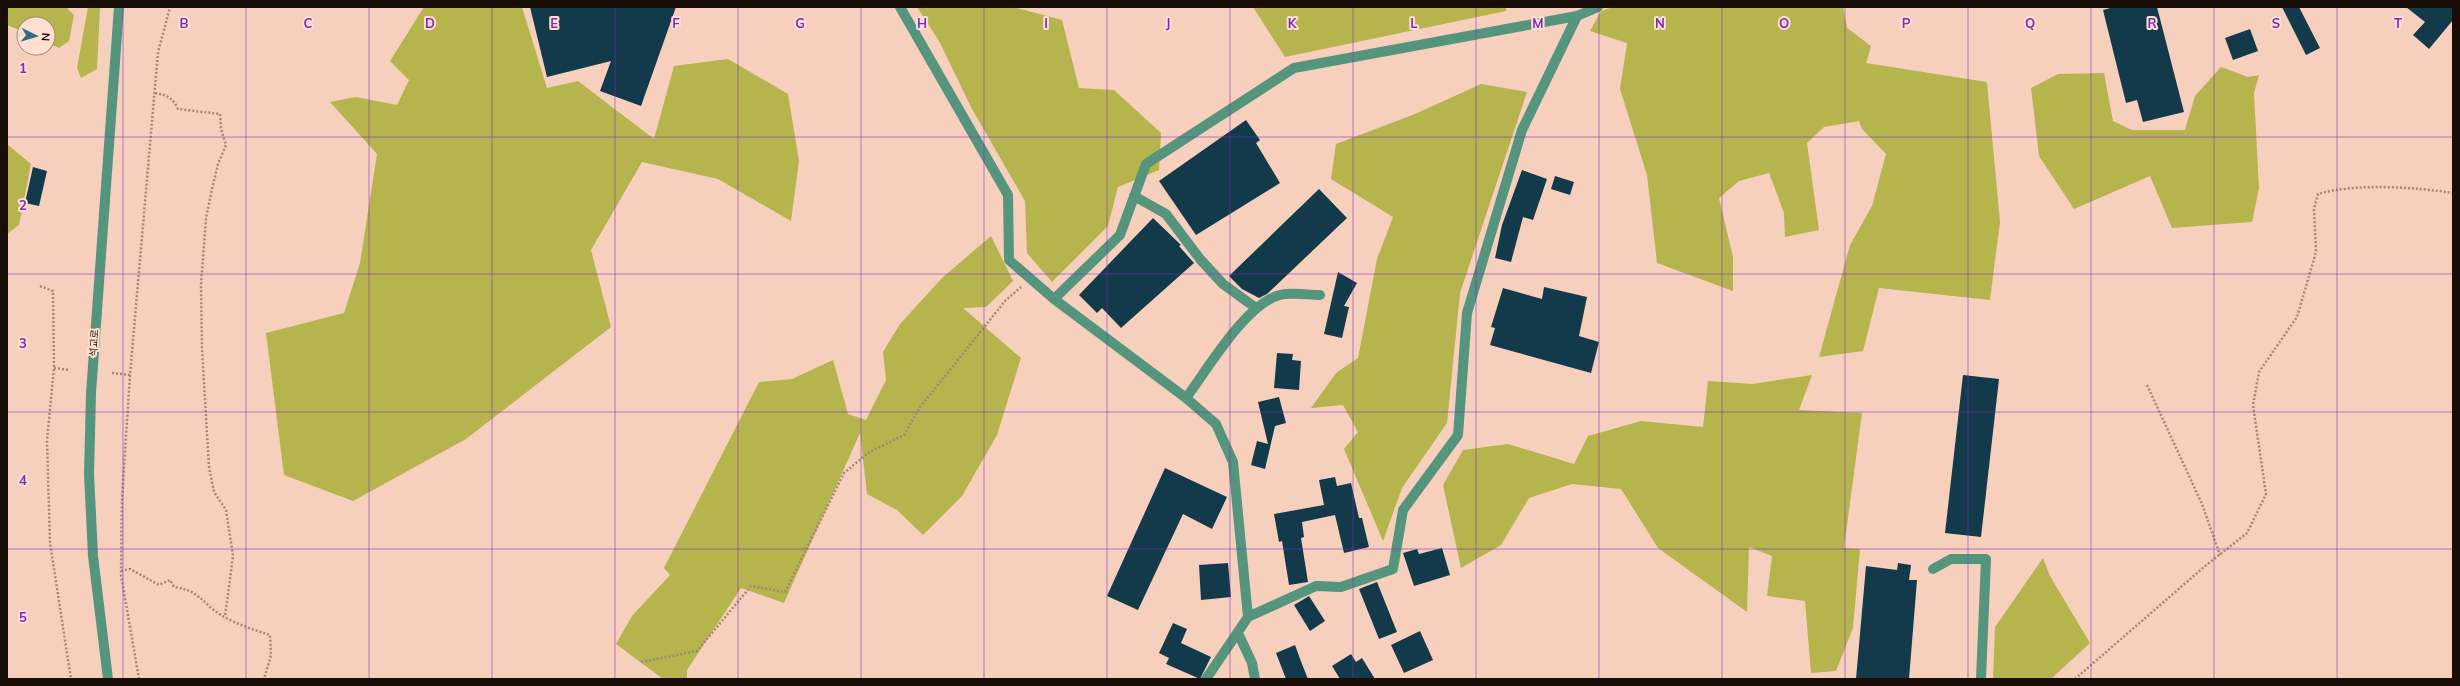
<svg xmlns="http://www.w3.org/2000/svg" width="2460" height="686" font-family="Mulish,'Noto Sans KR',sans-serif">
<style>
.green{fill:#b6b44d}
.building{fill:#133a4a}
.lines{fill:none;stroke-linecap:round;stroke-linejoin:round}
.path{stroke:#a48779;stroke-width:2.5;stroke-dasharray:2 2;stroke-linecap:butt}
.minor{stroke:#55957e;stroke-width:10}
.grid{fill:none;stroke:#7b2cbf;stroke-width:1;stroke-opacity:0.55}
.labels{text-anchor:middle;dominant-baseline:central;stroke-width:4;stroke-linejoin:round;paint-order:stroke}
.street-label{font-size:10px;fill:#190d07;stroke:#ffdfcf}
.grid-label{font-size:13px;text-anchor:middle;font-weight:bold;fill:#7b2cbf;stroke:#ffdfcf;stroke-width:4;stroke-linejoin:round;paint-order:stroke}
</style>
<rect width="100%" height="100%" fill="#f7d0bd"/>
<!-- green -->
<path class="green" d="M 7,7 L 67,8 L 74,15 L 69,41 L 59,48 L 48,43 L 48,24 L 24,24 L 24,32 L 7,25 Z
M 88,7 L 100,7 L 97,69 L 81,78 L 77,68 Z
M 424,7 L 522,7 L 547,88 L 578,81 L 654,139 L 674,66 L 728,59 L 788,94 L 799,161 L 791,221 L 718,179 L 642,162 L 591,250 L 611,327 L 466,439 L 353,501 L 284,475 L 266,333 L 344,313 L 360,263 L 377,154 L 330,102 L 356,97 L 397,105 L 409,80 L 390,61 Z
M 917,7 L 1013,7 L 1062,20 L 1079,88 L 1114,90 L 1161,133 L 1159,170 L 1118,187 L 1108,226 L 1052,282 L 1027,253 L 1025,201 L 972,109 L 939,41 Z
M 1253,7 L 1506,7 L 1506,11 L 1285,57 Z
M 1613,7 L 1843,7 L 1847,28 L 1871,46 L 1866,63 L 1987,82 L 2000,222 L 1990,300 L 1879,288 L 1863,351 L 1819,357 L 1850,245 L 1872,206 L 1886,154 L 1862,129 L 1859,121 L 1824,127 L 1807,143 L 1819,230 L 1785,237 L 1784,213 L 1769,173 L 1739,181 L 1719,198 L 1733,257 L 1733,291 L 1657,263 L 1647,175 L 1620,89 L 1627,43 L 1590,31 L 1601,11 Z
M 2221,67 L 2248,77 L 2259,75 L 2254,93 L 2259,188 L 2252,222 L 2172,228 L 2150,176 L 2074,209 L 2039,156 L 2031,88 L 2058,74 L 2104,73 L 2113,121 L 2132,130 L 2185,130 L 2195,96 Z
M 1481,84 L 1527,92 L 1460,293 L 1447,423 L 1402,488 L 1383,541 L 1344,449 L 1358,432 L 1343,405 L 1311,408 L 1336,373 L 1358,358 L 1377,259 L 1393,217 L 1331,179 L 1336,144 L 1415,114 Z
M 7,144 L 31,164 L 19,225 L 7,234 Z
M 991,236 L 1013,281 L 986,307 L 963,308 L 1021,358 L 997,435 L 962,496 L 923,535 L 897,510 L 867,494 L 860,433 L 784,603 L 741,588 L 687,670 L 687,679 L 663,679 L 616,644 L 632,616 L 670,575 L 664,568 L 759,382 L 792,379 L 833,360 L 848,414 L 866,420 L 886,380 L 883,352 L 900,324 L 942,278 Z
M 1812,375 L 1799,410 L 1862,413 L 1844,548 L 1860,549 L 1853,628 L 1836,671 L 1811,673 L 1805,601 L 1767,596 L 1772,556 L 1749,547 L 1747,612 L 1658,548 L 1621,489 L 1572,484 L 1529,498 L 1501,545 L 1461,568 L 1443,485 L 1463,450 L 1508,444 L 1574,464 L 1588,436 L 1641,421 L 1703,427 L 1708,381 L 1752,384 Z
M 2043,558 L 2050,576 L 2090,643 L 2051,679 L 1993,679 L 1995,627 Z"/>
<!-- building -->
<path class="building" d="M 530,7 L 676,7 L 641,106 L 600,91 L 611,61 L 547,77 Z
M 2114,7 L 2157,7 L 2184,112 L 2143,122 L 2137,100 L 2126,103 L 2103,10 Z
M 2282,7 L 2299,7 L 2320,48 L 2306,55 Z
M 2406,7 L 2453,7 L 2453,20 L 2429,49 L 2413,35 L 2425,22 Z
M 2250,29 L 2258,51 L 2233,60 L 2225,38 Z
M 1246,120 L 1260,140 L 1256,143 L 1280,183 L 1196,235 L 1159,181 Z
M 33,167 L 47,171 L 39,206 L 25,203 Z
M 1522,170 L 1547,179 L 1533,220 L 1523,217 L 1511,262 L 1495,258 L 1502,225 Z
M 1555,176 L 1574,182 L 1570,195 L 1551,189 Z
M 1319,189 L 1347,218 L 1267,294 L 1259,298 L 1242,289 L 1229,276 Z
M 1153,218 L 1181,245 L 1179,246 L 1194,263 L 1121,328 L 1102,308 L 1097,313 L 1079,295 Z
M 1338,272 L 1357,283 L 1344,306 L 1349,307 L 1342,338 L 1324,334 Z
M 1544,287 L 1587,297 L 1579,336 L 1599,342 L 1591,373 L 1490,345 L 1495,328 L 1491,327 L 1503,288 L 1542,299 Z
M 1277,353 L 1293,354 L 1292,360 L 1301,361 L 1299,390 L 1274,388 Z
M 1963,375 L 1999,379 L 1981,537 L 1945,533 Z
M 1279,397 L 1286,423 L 1275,426 L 1265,469 L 1251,465 L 1257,441 L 1268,444 L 1258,402 Z
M 1165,468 L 1227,497 L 1212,529 L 1183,514 L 1138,610 L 1107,596 Z
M 1335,477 L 1337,486 L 1351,483 L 1359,518 L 1362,518 L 1369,547 L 1344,553 L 1335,515 L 1302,522 L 1304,537 L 1301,538 L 1308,582 L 1289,585 L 1282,541 L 1279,542 L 1274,514 L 1324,505 L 1319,480 Z
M 1442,548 L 1450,575 L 1414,586 L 1403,553 L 1417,549 L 1419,554 Z
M 1228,563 L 1231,597 L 1201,600 L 1199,565 Z
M 1898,563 L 1911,565 L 1909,580 L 1917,580 L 1909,679 L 1856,679 L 1866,566 L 1897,570 Z
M 1377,582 L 1397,632 L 1379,639 L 1359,589 Z
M 1309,596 L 1325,621 L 1310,631 L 1294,605 Z
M 1173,623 L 1187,629 L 1181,643 L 1211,657 L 1200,679 L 1166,664 L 1169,658 L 1159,653 Z
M 1420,631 L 1433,660 L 1404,673 L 1391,645 Z
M 1295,645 L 1302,664 L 1308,679 L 1286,679 L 1276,653 Z
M 1351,654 L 1356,662 L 1362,658 L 1375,679 L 1340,679 L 1332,666 Z"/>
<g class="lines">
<!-- path -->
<path class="path" d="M 155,93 C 167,95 173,98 178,109 L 220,114 L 221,129 L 226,145 L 218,164 L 212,189 L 206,218 L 201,285 L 202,349 L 209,467 L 214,492 L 226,510 L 233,556 L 225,617
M 40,286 L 53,291 L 54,368 L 47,440 L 50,543 L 71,679
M 54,368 L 69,370
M 112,373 L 130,375
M 2147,385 L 2202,504 L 2220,555
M 121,571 L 130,569 L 159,585 L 170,580 L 174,587 C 199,590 202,603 221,615 C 236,624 254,630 270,635 L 271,655 L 264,679
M 641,662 L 697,651 L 751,586 L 785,592 L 844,473 L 868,453 L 904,435 L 920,407 L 954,365 L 1005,301 L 1021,287
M 139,679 L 121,575 L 122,498 L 130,375 L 158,52 L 170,7
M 2075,679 L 2204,567 L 2247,533 L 2266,494 L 2253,405 L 2259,372 L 2297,317 L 2316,252 L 2314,209 L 2318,194 C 2354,183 2415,187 2453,193"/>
<!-- minor -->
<path class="minor" d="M 900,7 L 1008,195 L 1009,260 L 1054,299 L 1186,398 L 1216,424 L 1233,462 L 1248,617 L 1206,679
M 1134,196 L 1166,214 L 1200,259 L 1223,284 L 1256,308
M 1054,299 L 1120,235 L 1146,164 L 1294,68 L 1577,16 L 1598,7
M 1186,398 C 1207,370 1246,303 1280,295 C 1292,292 1308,295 1320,295
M 1933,569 L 1951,559 L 1986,559 L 1981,679
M 1248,617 L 1316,586 L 1341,587 L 1393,569 L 1403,510 L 1458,435 L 1467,313 L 1522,130 L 1577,16
M 1238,633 L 1252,663 L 1255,679
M 108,679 L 93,556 L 89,474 L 91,393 L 119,7"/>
</g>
<!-- grid -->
<path class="grid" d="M 123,7 L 123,679M 246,7 L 246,679M 369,7 L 369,679M 492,7 L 492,679M 615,7 L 615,679M 738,7 L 738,679M 861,7 L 861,679M 984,7 L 984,679M 1107,7 L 1107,679M 1230,7 L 1230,679M 1353,7 L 1353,679M 1476,7 L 1476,679M 1599,7 L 1599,679M 1722,7 L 1722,679M 1845,7 L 1845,679M 1968,7 L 1968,679M 2091,7 L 2091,679M 2214,7 L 2214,679M 2337,7 L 2337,679M 7,137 L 2453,137M 7,274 L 2453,274M 7,412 L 2453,412M 7,549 L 2453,549"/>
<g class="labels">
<!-- street labels -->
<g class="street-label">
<text transform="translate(94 343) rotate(-86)">석교로</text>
</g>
</g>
<g class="grid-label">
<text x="184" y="28">B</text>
<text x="308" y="28">C</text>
<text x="430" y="28">D</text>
<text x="554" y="28">E</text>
<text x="676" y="28">F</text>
<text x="800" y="28">G</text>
<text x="922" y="28">H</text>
<text x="1046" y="28">I</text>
<text x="1168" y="28">J</text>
<text x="1292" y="28">K</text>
<text x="1414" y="28">L</text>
<text x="1538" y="28">M</text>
<text x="1660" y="28">N</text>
<text x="1784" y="28">O</text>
<text x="1906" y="28">P</text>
<text x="2030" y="28">Q</text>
<text x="2152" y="28">R</text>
<text x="2276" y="28">S</text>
<text x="2398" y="28">T</text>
<text x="23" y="73">1</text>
<text x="23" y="210">2</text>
<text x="23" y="348">3</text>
<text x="23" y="485">4</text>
<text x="23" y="622">5</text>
</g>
<!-- border -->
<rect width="2460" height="686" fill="none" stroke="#190d07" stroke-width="16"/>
<!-- north arrow -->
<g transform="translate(36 36) rotate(95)"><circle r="19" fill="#ffdfcf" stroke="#a38b7f"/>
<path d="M0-3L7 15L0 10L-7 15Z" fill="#316c84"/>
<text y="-6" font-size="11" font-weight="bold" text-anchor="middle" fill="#190d07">N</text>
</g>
</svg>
